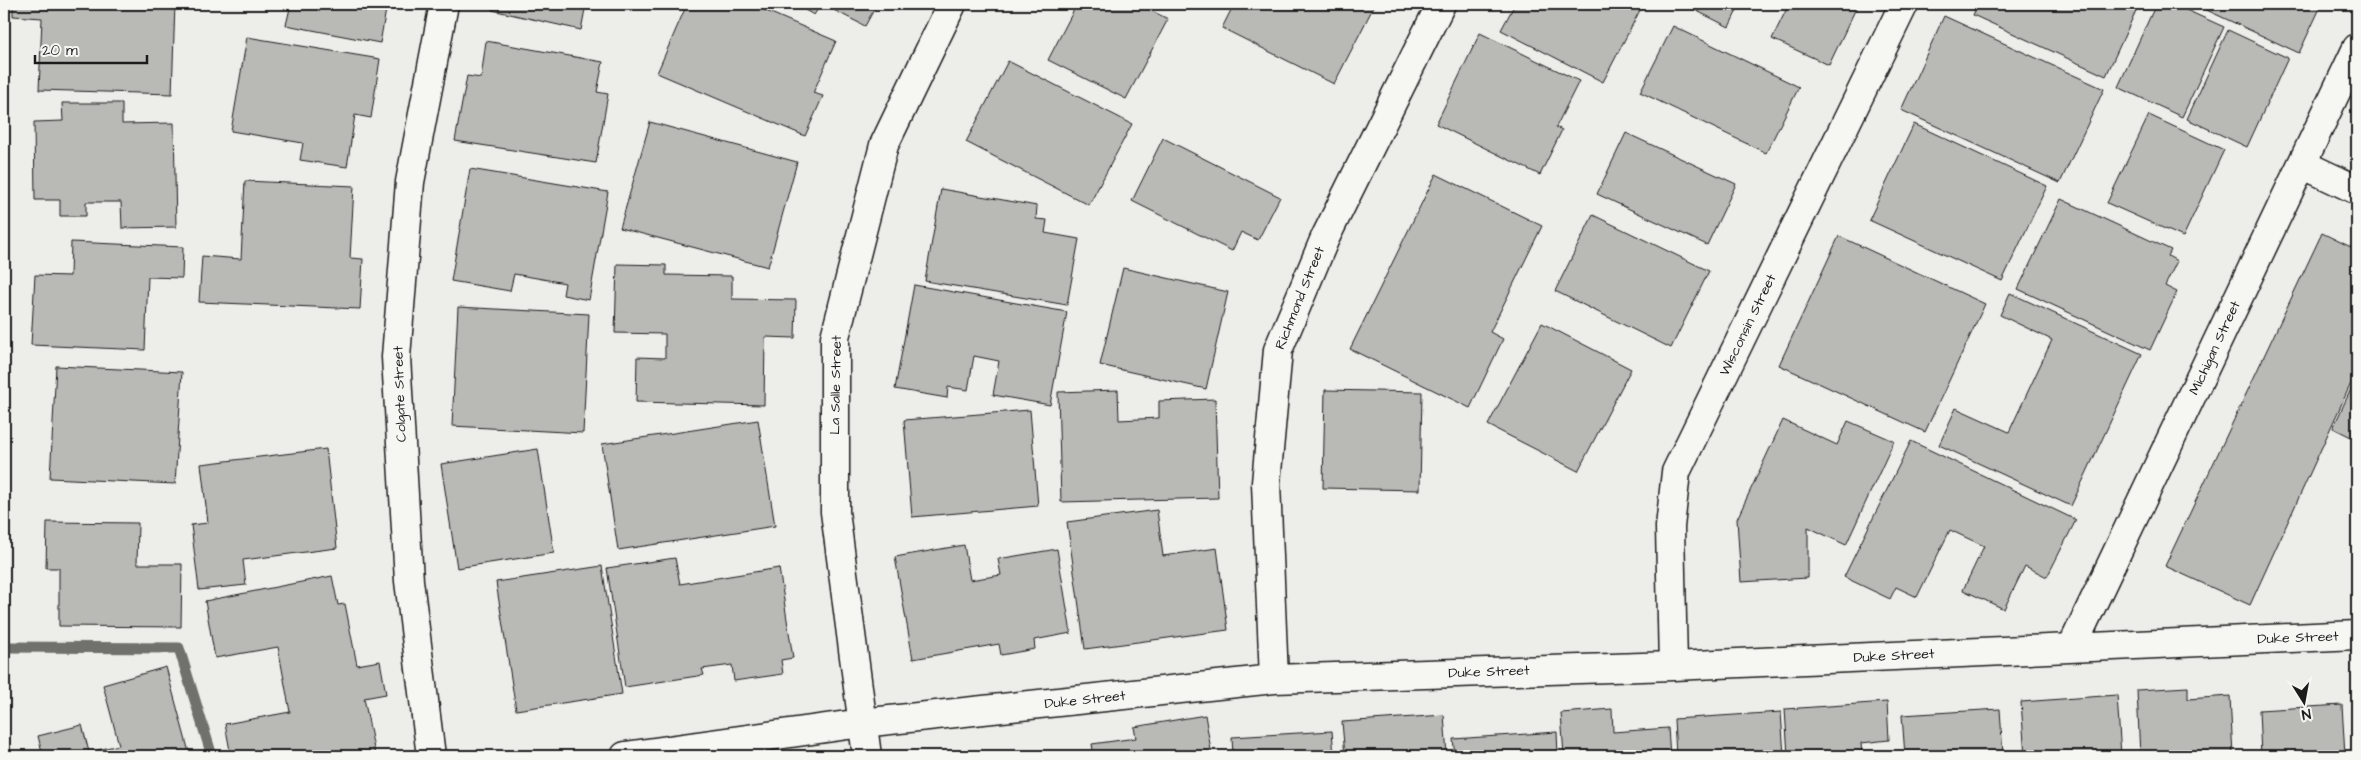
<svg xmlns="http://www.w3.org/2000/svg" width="2361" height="760" font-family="'Architects Daughter',sans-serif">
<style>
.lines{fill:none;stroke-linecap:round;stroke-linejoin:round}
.stream{stroke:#6f6f6d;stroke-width:11}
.building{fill:#b9b9b6;stroke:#1c1c1c}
.street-casing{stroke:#1c1c1c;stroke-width:31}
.street{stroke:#f6f6f2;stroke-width:28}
.labels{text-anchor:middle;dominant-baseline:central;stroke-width:4;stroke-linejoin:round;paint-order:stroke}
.street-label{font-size:14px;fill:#1c1c1c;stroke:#f6f6f2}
</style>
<rect width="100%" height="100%" fill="#edede9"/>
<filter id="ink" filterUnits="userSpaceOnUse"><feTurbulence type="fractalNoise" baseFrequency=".02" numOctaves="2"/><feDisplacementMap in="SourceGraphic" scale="10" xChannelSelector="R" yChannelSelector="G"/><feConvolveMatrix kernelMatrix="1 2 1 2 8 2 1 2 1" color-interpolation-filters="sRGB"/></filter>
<g filter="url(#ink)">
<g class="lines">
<!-- stream -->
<path class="stream" d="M 4,647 L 179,648 L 212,756"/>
</g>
<!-- building -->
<path class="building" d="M 13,4 L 175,4 L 172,94 L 39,90 L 42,18 L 13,16 Z
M 291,4 L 387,4 L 380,43 L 286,25 Z
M 493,4 L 586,4 L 581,30 L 492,10 Z
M 687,4 L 750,4 L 836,41 L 813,93 L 823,96 L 805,136 L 657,73 Z
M 794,4 L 821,4 L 814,15 Z
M 822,4 L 877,4 L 865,26 Z
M 1077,4 L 1138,4 L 1168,19 L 1126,99 L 1048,60 Z
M 1234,4 L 1375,4 L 1334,84 L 1222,28 Z
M 1515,4 L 1628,4 L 1640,10 L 1603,82 L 1501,30 Z
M 1683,4 L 1740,4 L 1729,27 Z
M 1789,4 L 1858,4 L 1829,65 L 1772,39 Z
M 1978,4 L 2139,4 L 2106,76 L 1973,15 Z
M 2156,4 L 2173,4 L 2224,27 L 2182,117 L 2118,87 Z
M 2199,4 L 2322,4 L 2299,53 L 2198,6 Z
M 1944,16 L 2104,89 L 2060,183 L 1901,110 Z
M 1673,26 L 1799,87 L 1766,153 L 1640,92 Z
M 2228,30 L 2288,58 L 2247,147 L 2187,119 Z
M 1480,33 L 1579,81 L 1556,127 L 1562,130 L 1540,175 L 1436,124 Z
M 247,37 L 380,59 L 371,118 L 355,115 L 347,167 L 300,160 L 303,143 L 231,131 Z
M 486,41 L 603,62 L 597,92 L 608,94 L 596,163 L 455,141 L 467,76 L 481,78 Z
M 1008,61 L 1132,124 L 1089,205 L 966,142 Z
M 62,103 L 122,103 L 122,124 L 174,123 L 176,227 L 122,228 L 121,202 L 86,202 L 86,216 L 60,216 L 60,200 L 35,200 L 34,122 L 63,121 Z
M 2149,115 L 2224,150 L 2183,237 L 2107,203 Z
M 650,122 L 797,162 L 768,267 L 620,228 Z
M 1914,124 L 2047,186 L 2002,281 L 1869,220 Z
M 1626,133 L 1736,184 L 1707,245 L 1597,194 Z
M 1163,138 L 1280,197 L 1258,240 L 1241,232 L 1232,251 L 1132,201 Z
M 470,169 L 608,192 L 589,300 L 563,295 L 565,283 L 514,274 L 510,291 L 451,281 Z
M 1436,174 L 1542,226 L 1490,332 L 1503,339 L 1470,408 L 1350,349 Z
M 245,181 L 354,186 L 350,258 L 363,259 L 360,309 L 199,302 L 202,256 L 241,259 Z
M 941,189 L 1037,206 L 1036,219 L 1047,220 L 1045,233 L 1079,239 L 1067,305 L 925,281 Z
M 2061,199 L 2171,250 L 2168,256 L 2177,261 L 2165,286 L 2177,292 L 2150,350 L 2018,289 Z
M 1593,215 L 1709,271 L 1671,348 L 1555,291 Z
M 2322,233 L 2357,250 L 2357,370 L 2250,605 L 2165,566 Z
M 1839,236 L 1985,304 L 1925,432 L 1779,365 Z
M 71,242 L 183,247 L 182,278 L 148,277 L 145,350 L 31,345 L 35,275 L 70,276 Z
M 617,264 L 666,265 L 666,275 L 732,276 L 732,299 L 796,300 L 795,338 L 765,337 L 764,405 L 636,402 L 637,357 L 665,358 L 665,334 L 615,333 Z
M 1123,268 L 1228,292 L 1206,389 L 1100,365 Z
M 914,285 L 1067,312 L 1050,405 L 993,395 L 999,361 L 974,356 L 968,390 L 948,387 L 947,398 L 895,389 Z
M 2010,293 L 2142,354 L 2071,506 L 1939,445 L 1956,408 L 2009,432 L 2052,340 L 2000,315 Z
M 458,307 L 589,314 L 583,433 L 452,426 Z
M 1542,323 L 1631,369 L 1578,471 L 1488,425 Z
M 56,366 L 182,372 L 175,484 L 50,478 Z
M 2357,376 L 2357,440 L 2333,428 Z
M 1118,390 L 1119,420 L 1159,418 L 1159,401 L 1215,399 L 1218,498 L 1061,502 L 1058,392 Z
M 1325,390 L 1422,392 L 1420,490 L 1323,488 Z
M 1030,410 L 1038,506 L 912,517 L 904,420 Z
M 758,420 L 775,526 L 618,550 L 602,444 Z
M 1783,420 L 1837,445 L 1848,421 L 1894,441 L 1846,545 L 1808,527 L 1808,578 L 1741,582 L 1737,519 Z
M 1911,441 L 2076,520 L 2047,577 L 2025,566 L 2004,609 L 1963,590 L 1984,546 L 1950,530 L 1917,597 L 1896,587 L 1890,599 L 1844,577 Z
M 326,449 L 337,548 L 243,560 L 246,585 L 199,590 L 191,525 L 208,523 L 201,464 Z
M 538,449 L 554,553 L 457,568 L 441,464 Z
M 1157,510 L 1163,556 L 1217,548 L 1228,630 L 1085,649 L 1067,522 Z
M 47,522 L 138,523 L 137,564 L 182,564 L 181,627 L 59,626 L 59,568 L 46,568 Z
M 964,545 L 970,580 L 1001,575 L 998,559 L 1057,549 L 1071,633 L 1034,640 L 1035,649 L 1001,655 L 999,644 L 913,659 L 895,557 Z
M 675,558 L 680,584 L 779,568 L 793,658 L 781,660 L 783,674 L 734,681 L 732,665 L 702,669 L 704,675 L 625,687 L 607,568 Z
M 602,566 L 622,694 L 516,710 L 496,582 Z
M 332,576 L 338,605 L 345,604 L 357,665 L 380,661 L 386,694 L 364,698 L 375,754 L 365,756 L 231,756 L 225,724 L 290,712 L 278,647 L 215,658 L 205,601 Z
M 166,667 L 190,756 L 43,756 L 38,736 L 82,725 L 89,752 L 119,745 L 103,685 Z
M 2188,687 L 2188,699 L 2230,696 L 2233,756 L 2140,756 L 2137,690 Z
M 2117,695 L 2121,756 L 2025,756 L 2021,702 Z
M 1887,702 L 1889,740 L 1861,743 L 1862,756 L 1788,756 L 1785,709 Z
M 2342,705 L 2345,756 L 2261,756 L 2259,710 Z
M 1612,709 L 1613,732 L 1668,728 L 1670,756 L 1564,756 L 1561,713 Z
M 2000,709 L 2003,756 L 1905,756 L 1902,715 Z
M 1781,712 L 1784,756 L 1676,756 L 1674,719 Z
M 1205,715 L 1212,756 L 1094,756 L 1092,744 L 1136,738 L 1134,727 Z
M 1444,715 L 1447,756 L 1345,756 L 1342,722 Z
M 1332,731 L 1334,756 L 1233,756 L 1232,737 Z
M 1557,732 L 1558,756 L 1455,756 L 1453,739 Z"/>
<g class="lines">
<!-- street casing -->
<g class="street-casing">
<path id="street" d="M 2302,164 L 2357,190
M 2072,647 L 2357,48
M 1673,666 L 1670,527 L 1676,472 L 1904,4
M 1274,679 L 1266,483 L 1278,350 L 1325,238 L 1441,4
M 431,756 L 409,581 L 396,357 L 410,182 L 444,4
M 625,756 L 862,723 L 1274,679 L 1673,666 L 2357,635
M 867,756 L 835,512 L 835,337 L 884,145 L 952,4"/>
</g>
<!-- street -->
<use href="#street" class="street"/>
</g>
</g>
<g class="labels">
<!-- street labels -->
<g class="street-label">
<text transform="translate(1300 298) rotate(-68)">Richmond Street</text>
<text transform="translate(1748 325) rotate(-64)">Wisconsin Street</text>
<text transform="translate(2215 348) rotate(-65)">Michigan Street</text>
<text transform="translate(836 385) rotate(-89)">La Salle Street</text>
<text transform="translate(400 394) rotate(-92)">Colgate Street</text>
<text transform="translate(2298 638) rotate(-2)">Duke Street</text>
<text transform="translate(1894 656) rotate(-3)">Duke Street</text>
<text transform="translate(1489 672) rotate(-2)">Duke Street</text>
<text transform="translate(1085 700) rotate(-6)">Duke Street</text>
</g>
</g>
<!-- margin -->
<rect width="2361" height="760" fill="none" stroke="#f6f6f2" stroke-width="20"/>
<rect x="10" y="10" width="2341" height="740" fill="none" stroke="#1c1c1c" stroke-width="2" filter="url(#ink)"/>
<!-- north arrow -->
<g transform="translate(2304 702) rotate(169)" stroke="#f6f6f2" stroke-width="4" paint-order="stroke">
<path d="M0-4L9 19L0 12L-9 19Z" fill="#1c1c1c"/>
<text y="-8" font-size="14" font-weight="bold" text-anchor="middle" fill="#1c1c1c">N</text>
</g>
<!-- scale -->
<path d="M35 55v8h112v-8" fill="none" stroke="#1c1c1c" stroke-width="2.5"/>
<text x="42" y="55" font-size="15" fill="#1c1c1c" stroke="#f6f6f2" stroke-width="4" paint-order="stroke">20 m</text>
</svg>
